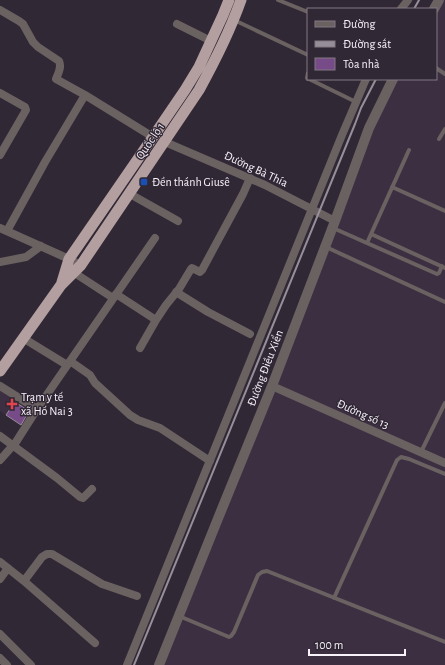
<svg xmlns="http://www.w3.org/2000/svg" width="445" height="665" font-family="'Alegreya Sans',sans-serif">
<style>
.built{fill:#3d2f42}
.building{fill:#774b87;stroke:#978c9c}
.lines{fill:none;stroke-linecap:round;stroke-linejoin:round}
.service{stroke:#6a6161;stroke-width:4}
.minor{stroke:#6a6161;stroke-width:8}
.tertiary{stroke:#6a6161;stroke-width:10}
.trunk{stroke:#b49fa0;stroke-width:11}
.rail{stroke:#968f9a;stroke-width:2}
.transit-dot{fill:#1a4fb4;stroke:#312835;stroke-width:1.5}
.health-dot{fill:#e0444e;stroke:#312835;stroke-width:1.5}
.labels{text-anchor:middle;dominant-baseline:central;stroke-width:3;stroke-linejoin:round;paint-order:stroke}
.street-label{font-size:12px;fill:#f8f2fb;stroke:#312835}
.poi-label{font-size:12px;fill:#f8f2fb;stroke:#312835;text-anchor:start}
</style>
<rect width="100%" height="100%" fill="#312835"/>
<!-- built -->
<path class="built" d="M 443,0 L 445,0 L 445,665 L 163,665 L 372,129 L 398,79 L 436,79 L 436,12 Z
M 0,389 L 33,409 L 23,426 L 0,411 Z"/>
<!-- building -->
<path class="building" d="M 15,402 L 29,411 L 21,425 L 6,415 Z"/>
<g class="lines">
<!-- service -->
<path class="service" d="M 278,0 L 308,12
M 234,20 L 308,55
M 436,68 L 445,74
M 308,73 L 307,78 L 308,79
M 309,79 L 356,102
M 439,139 L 445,129
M 392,187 L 445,211
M 333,228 L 437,274 L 439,273 L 442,266
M 371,234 L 445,268
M 367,243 L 409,150
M 326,247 L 445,302
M 421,452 L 445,403
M 334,598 L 397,460 L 401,457 L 409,459 L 445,474
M 179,616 L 229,637 L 231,636 L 234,632 L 258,575 L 262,572 L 267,571 L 445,642"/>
<!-- minor -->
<path class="minor" d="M 401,9 L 408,0
M 0,10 L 19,21 L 23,24 L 33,42 L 38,47 L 59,61 C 62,67 58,74 56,79 L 85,95 L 153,137
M 177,24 L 211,41
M 0,93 L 25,107 L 26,110 L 0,155
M 165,142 L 265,185 L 335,221
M 130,194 L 178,221
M 0,228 L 69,259 L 81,265
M 7,231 L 45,162 L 85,95
M 0,262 L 26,257 L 41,246
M 70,270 L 113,298
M 176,292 L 208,312 L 250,334
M 116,294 L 156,320
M 23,338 L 67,365
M 140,348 L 156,320 L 166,305 L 179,289 L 191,269 L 192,268 L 200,272 L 202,270 L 243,194 L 250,178
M 70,361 L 90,375 L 95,383 L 130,415 L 138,420 L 160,428 L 210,461
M 0,386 L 37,409
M 272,386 L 445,463
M 0,436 L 57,478 L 80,497 L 83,498 L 92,489
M 0,460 L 16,442 L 37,409 L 155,238
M 0,562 L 24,581 L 95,643
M 0,579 L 8,568
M 24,581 L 42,557 L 47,554 L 52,554 L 102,584 L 137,596
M 0,634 L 31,665
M 0,658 L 7,665
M 127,665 L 342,135 L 366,79"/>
<!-- tertiary -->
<path class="tertiary" d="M 434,9 L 439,0
M 159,665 L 219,516 L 272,386 L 335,221 L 369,128 L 393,79"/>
<!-- trunk -->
<path class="trunk" d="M 62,282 L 69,259 L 153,137 L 185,90 L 199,67 L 223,15 L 229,0
M 0,371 L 61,285 L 81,265 L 199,90 C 215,61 230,31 241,0"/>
<!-- rail -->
<path class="rail" d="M 414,9 L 419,0
M 134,665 L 355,124 L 361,108 L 376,79"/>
</g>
<!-- markers -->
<rect class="transit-dot" x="140" y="178" width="8" height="8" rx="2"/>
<path class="health-dot" d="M10 398h4v4h4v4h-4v4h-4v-4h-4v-4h4z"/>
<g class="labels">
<!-- street labels -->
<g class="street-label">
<text transform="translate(150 141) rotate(-56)">Quốc lộ 1</text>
<text transform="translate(256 169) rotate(25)">Đường Bà Thía</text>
<text transform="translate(265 368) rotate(-69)">Đường Điều Xiển</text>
<text transform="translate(363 414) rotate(24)">Đường số 13</text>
</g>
<!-- poi labels -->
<g class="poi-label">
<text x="152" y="182">Đền thánh Giusê</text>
<text x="21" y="397">Trạm y tế<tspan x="21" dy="14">xã Hố Nai 3</tspan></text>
</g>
</g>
<!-- legend -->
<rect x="307" y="8" width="130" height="72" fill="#312835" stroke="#817984"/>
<rect x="315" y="21" width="20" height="6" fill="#6a6161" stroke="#817984"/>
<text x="343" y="28" font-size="12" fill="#f8f2fb">Đường</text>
<rect x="315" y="41" width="20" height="6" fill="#968f9a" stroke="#817984"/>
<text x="343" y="48" font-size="12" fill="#f8f2fb">Đường sắt</text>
<rect x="315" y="58" width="20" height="12" fill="#774b87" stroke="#817984"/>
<text x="343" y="68" font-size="12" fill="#f8f2fb">Tòa nhà</text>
<!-- scale -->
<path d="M309 649v6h96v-6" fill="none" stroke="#f8f2fb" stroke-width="2"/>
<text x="315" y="649" font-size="12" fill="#f8f2fb" stroke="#312835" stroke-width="3" paint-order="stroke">100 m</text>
</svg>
